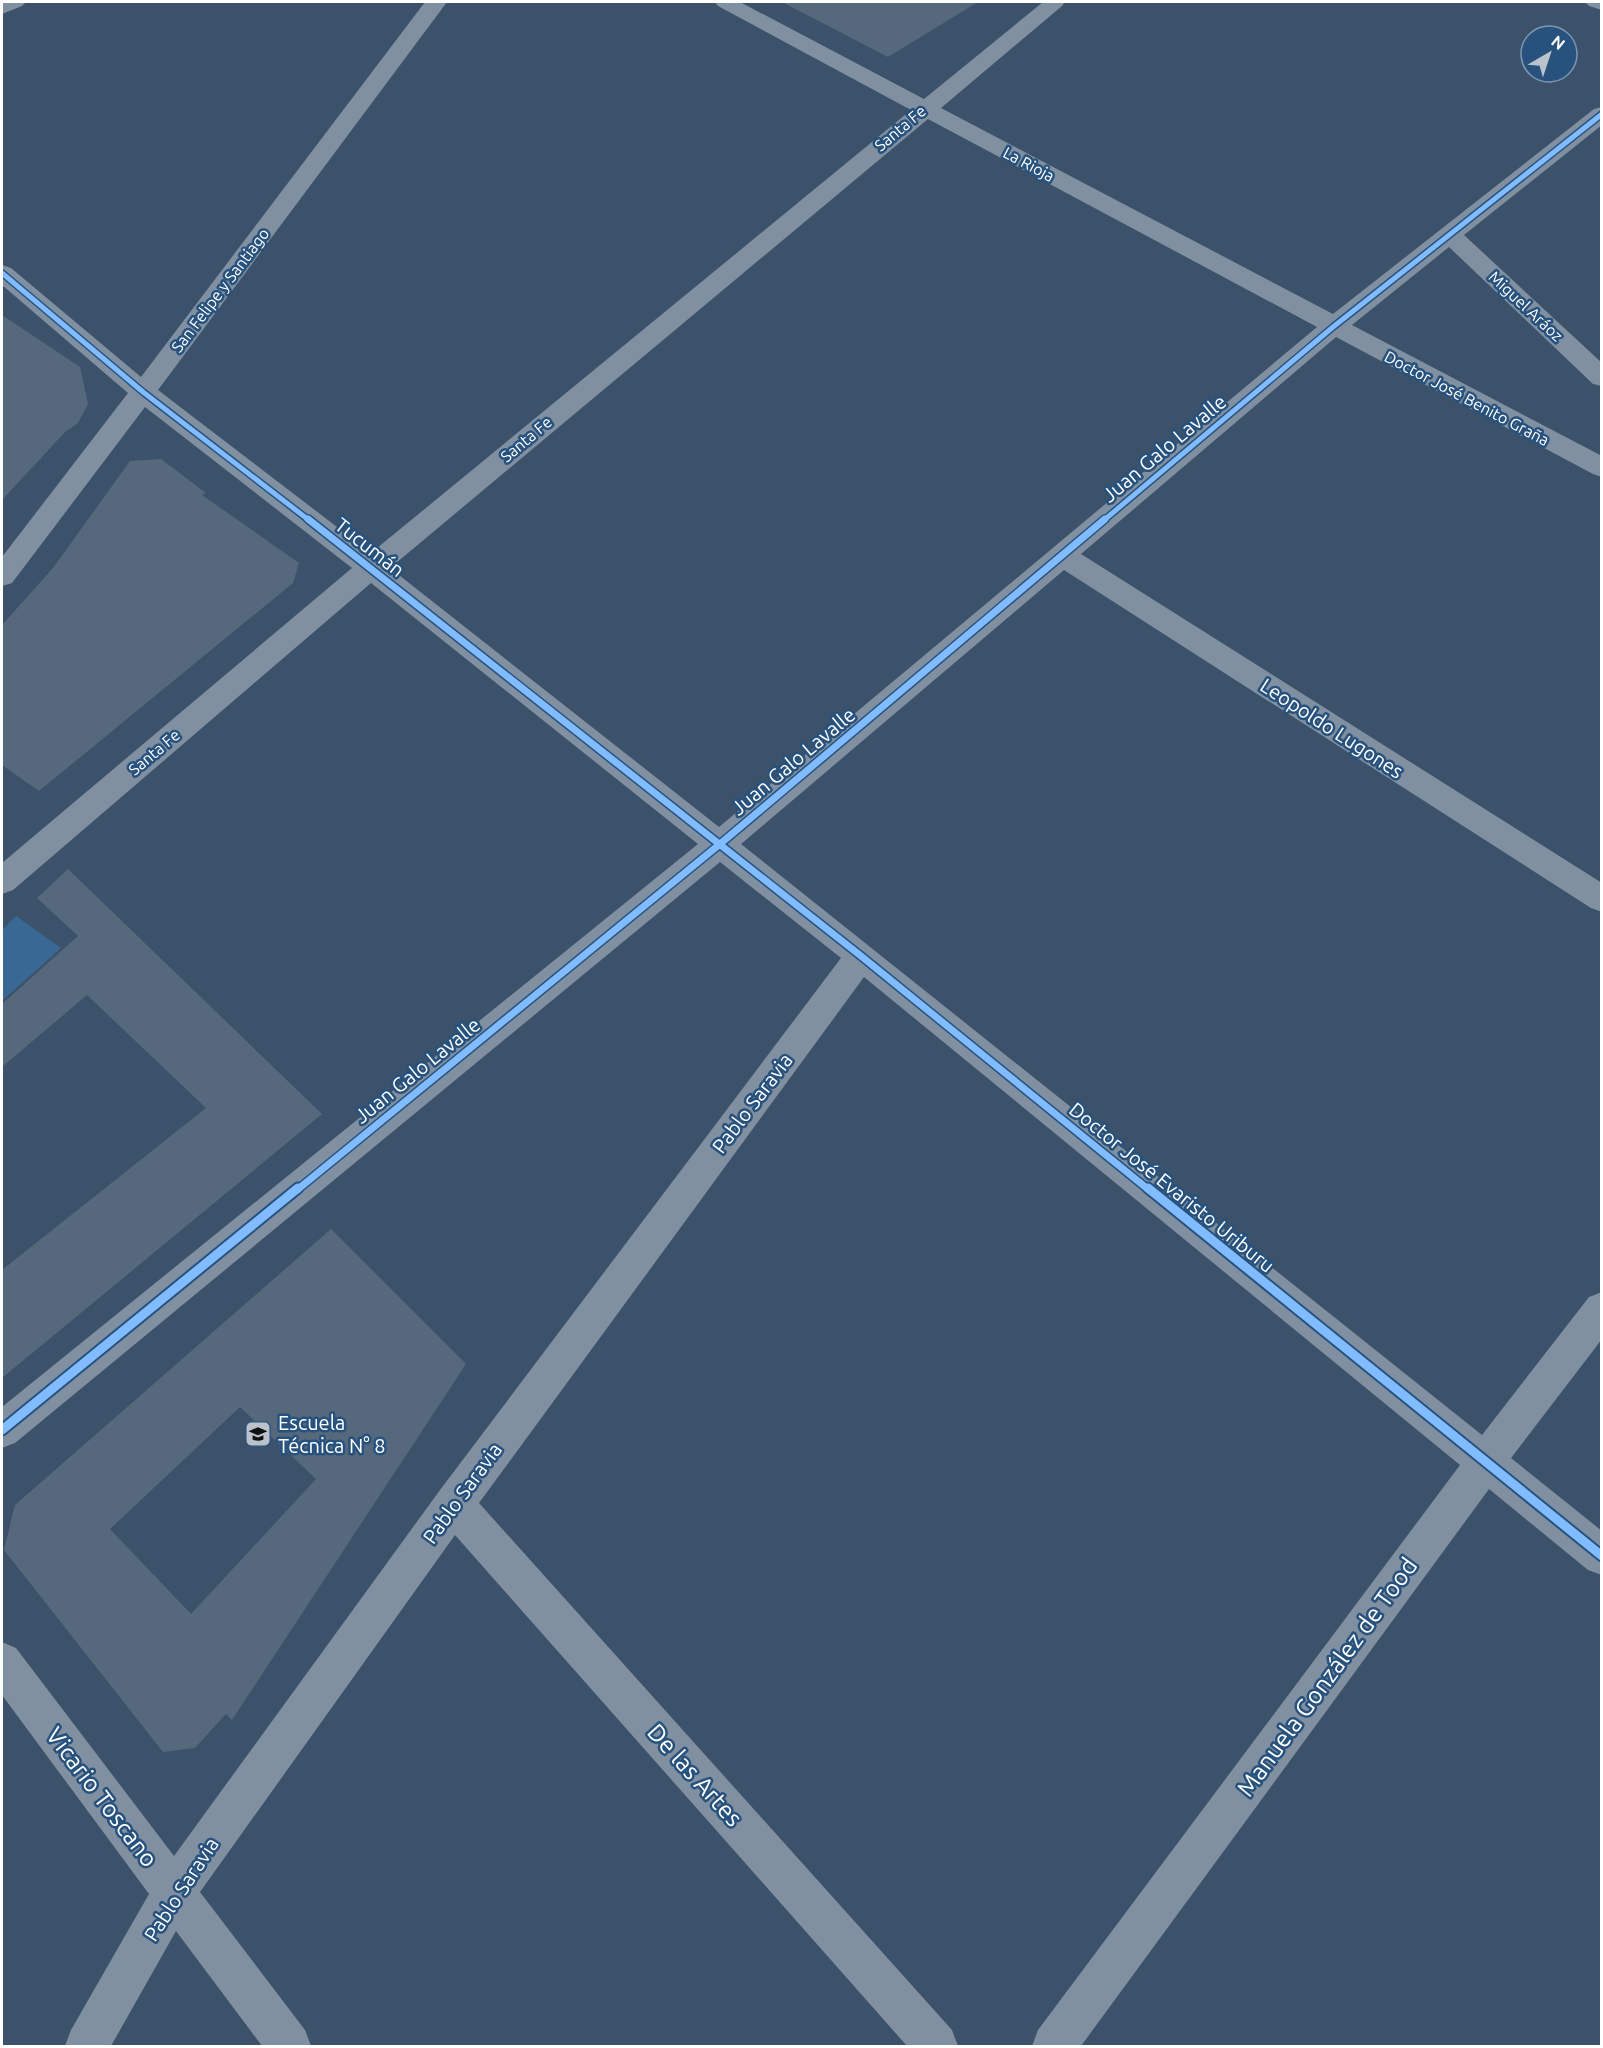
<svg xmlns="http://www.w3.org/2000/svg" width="1603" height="2048" font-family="Ubuntu,sans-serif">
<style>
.green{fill:#3a6894}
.building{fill:#56697c;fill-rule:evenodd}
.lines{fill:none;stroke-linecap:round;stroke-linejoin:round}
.minor{fill:#8090a1;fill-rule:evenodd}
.cycleway-far2-casing{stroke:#27527e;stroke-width:8}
.cycleway-far1-casing{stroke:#27527e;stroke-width:10}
.cycleway-casing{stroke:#27527e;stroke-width:13}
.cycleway-far2{stroke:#80bcff;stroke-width:5}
.cycleway-far1{stroke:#80bcff;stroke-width:7}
.cycleway{stroke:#80bcff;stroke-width:9}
.labels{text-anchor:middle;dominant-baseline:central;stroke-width:5;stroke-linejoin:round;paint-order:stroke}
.far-street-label{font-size:16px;fill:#fff;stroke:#27527e}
.street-label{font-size:20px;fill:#fff;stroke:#27527e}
.poi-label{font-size:20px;fill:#fff;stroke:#27527e;text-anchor:start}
.near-street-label{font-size:24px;fill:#fff;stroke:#27527e}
</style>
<rect width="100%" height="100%" fill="#3b526a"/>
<!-- green -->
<path class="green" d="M 16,916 L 61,948 L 2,1001 L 2,930 Z"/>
<!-- building -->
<path class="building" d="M 782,2 L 978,2 L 888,57 Z
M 2,315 L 80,367 L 88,404 L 78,423 L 65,432 L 2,500 Z
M 161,459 L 206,493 L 202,495 L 299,563 L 293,583 L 39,791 L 2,765 L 2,625 L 53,568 L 130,461 Z
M 68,869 L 322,1114 L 2,1378 L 2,1270 L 206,1108 L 87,995 L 2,1067 L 2,1004 L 78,936 L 37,898 Z
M 331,1229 L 466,1364 L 232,1720 L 226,1714 L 195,1748 L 163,1752 L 4,1550 L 15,1505 ZM 240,1407 L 316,1479 L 191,1614 L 110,1529 Z"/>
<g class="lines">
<!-- minor -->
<path class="minor" d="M 2,2 L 26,2 L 22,6 L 2,14 Z
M 425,2 L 447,2 L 158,390 L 371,553 L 911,110 L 718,6 L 715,2 L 740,2 L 924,99 L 1043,2 L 1065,2 L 1062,6 L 941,108 L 1333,314 L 1594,109 L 1602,107 L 1602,125 L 1464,235 L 1602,363 L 1602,386 L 1593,384 L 1449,247 L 1352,325 L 1602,456 L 1602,477 L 1593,474 L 1336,337 L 1081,554 L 1602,883 L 1602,912 L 1591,908 L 1064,570 L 741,844 L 1482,1435 L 1589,1297 L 1602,1292 L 1602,1339 L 1511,1458 L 1602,1531 L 1602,1575 L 1588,1570 L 1489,1489 L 1081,2046 L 1032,2046 L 1038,2030 L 1460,1465 L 864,977 L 479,1503 L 952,2030 L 958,2046 L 907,2046 L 455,1535 L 200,1892 L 305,2030 L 311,2046 L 262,2046 L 176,1931 L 111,2046 L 65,2046 L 71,2030 L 149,1894 L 2,1695 L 2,1642 L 16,1648 L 174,1856 L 440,1490 L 841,958 L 720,862 L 15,1443 L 2,1448 L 2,1407 L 698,844 L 371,583 L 13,890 L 2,894 L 2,863 L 352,568 L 145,407 L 12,583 L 2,586 L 2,557 L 128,393 L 2,285 L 2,265 L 11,268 L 141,377 ZM 928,119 L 1317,327 L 719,827 L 390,568 Z
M 1585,2 L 1602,2 L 1602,10 L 1589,6 Z"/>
<!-- cycleway-far2 casing -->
<g class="cycleway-far2-casing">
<path id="cycleway-far2" d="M 2,273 L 143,392 L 310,521
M 1103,521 L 1333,327 L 1602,114"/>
</g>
<!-- cycleway-far1 casing -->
<g class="cycleway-far1-casing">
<path id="cycleway-far1" d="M 308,519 L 861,956 L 1149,1190
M 297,1190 L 720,844 L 1105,519"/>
</g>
<!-- cycleway casing -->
<g class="cycleway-casing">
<path id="cycleway" d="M 1148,1188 L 1602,1556
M 2,1430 L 298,1188"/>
</g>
<!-- cycleway-far2 -->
<use href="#cycleway-far2" class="cycleway-far2"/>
<!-- cycleway-far1 -->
<use href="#cycleway-far1" class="cycleway-far1"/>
<!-- cycleway -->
<use href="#cycleway" class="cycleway"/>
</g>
<!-- icons -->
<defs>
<g id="school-square" transform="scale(1.35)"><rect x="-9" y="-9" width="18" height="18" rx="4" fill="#bac2cb" stroke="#27527e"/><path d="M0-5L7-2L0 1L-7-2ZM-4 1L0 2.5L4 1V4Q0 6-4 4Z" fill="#111"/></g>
</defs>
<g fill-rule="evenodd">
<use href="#school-square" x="258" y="1434"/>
</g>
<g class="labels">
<!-- far-street labels -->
<g class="far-street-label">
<text transform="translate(900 128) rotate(-40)">Santa Fe</text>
<text transform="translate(1029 164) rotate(28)">La Rioja</text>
<text transform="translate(220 290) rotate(-53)">San Felipe y Santiago</text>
<text transform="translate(1526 306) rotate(43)">Miguel Aráoz</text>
<text transform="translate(1467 398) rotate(28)">Doctor José Benito Graña</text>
<text transform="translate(526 439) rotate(-40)">Santa Fe</text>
<text transform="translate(154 752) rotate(-40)">Santa Fe</text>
</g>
<!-- street labels -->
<g class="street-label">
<text transform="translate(1164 448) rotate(-40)">Juan Galo Lavalle</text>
<text transform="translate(370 547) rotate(38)">Tucumán</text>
<text transform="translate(1332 728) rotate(33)">Leopoldo Lugones</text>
<text transform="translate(793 761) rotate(-40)">Juan Galo Lavalle</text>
<text transform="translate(417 1070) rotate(-39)">Juan Galo Lavalle</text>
<text transform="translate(752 1103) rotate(-53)">Pablo Saravia</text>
<text transform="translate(1172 1187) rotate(39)">Doctor José Evaristo Uriburu</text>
<text transform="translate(462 1493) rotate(-54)">Pablo Saravia</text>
<text transform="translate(181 1889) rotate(-57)">Pablo Saravia</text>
</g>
<!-- poi labels -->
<g class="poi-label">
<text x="278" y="1422">Escuela<tspan x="278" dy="23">Técnica N° 8</tspan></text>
</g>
<!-- near-street labels -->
<g class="near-street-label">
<text transform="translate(1327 1677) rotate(-54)">Manuela González de Tood</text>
<text transform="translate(695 1775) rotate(48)">De las Artes</text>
<text transform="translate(102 1797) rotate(53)">Vicario Toscano</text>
</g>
</g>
<!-- border -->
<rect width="1603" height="2048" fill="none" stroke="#ffffff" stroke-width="6"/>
<!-- north arrow -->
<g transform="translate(1549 54) rotate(39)"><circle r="28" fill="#27527e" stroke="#7d97b2" stroke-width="1.5"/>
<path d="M0-4.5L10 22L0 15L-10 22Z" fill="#bac2cb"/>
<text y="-9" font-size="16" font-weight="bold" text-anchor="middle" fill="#ffffff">N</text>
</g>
</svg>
